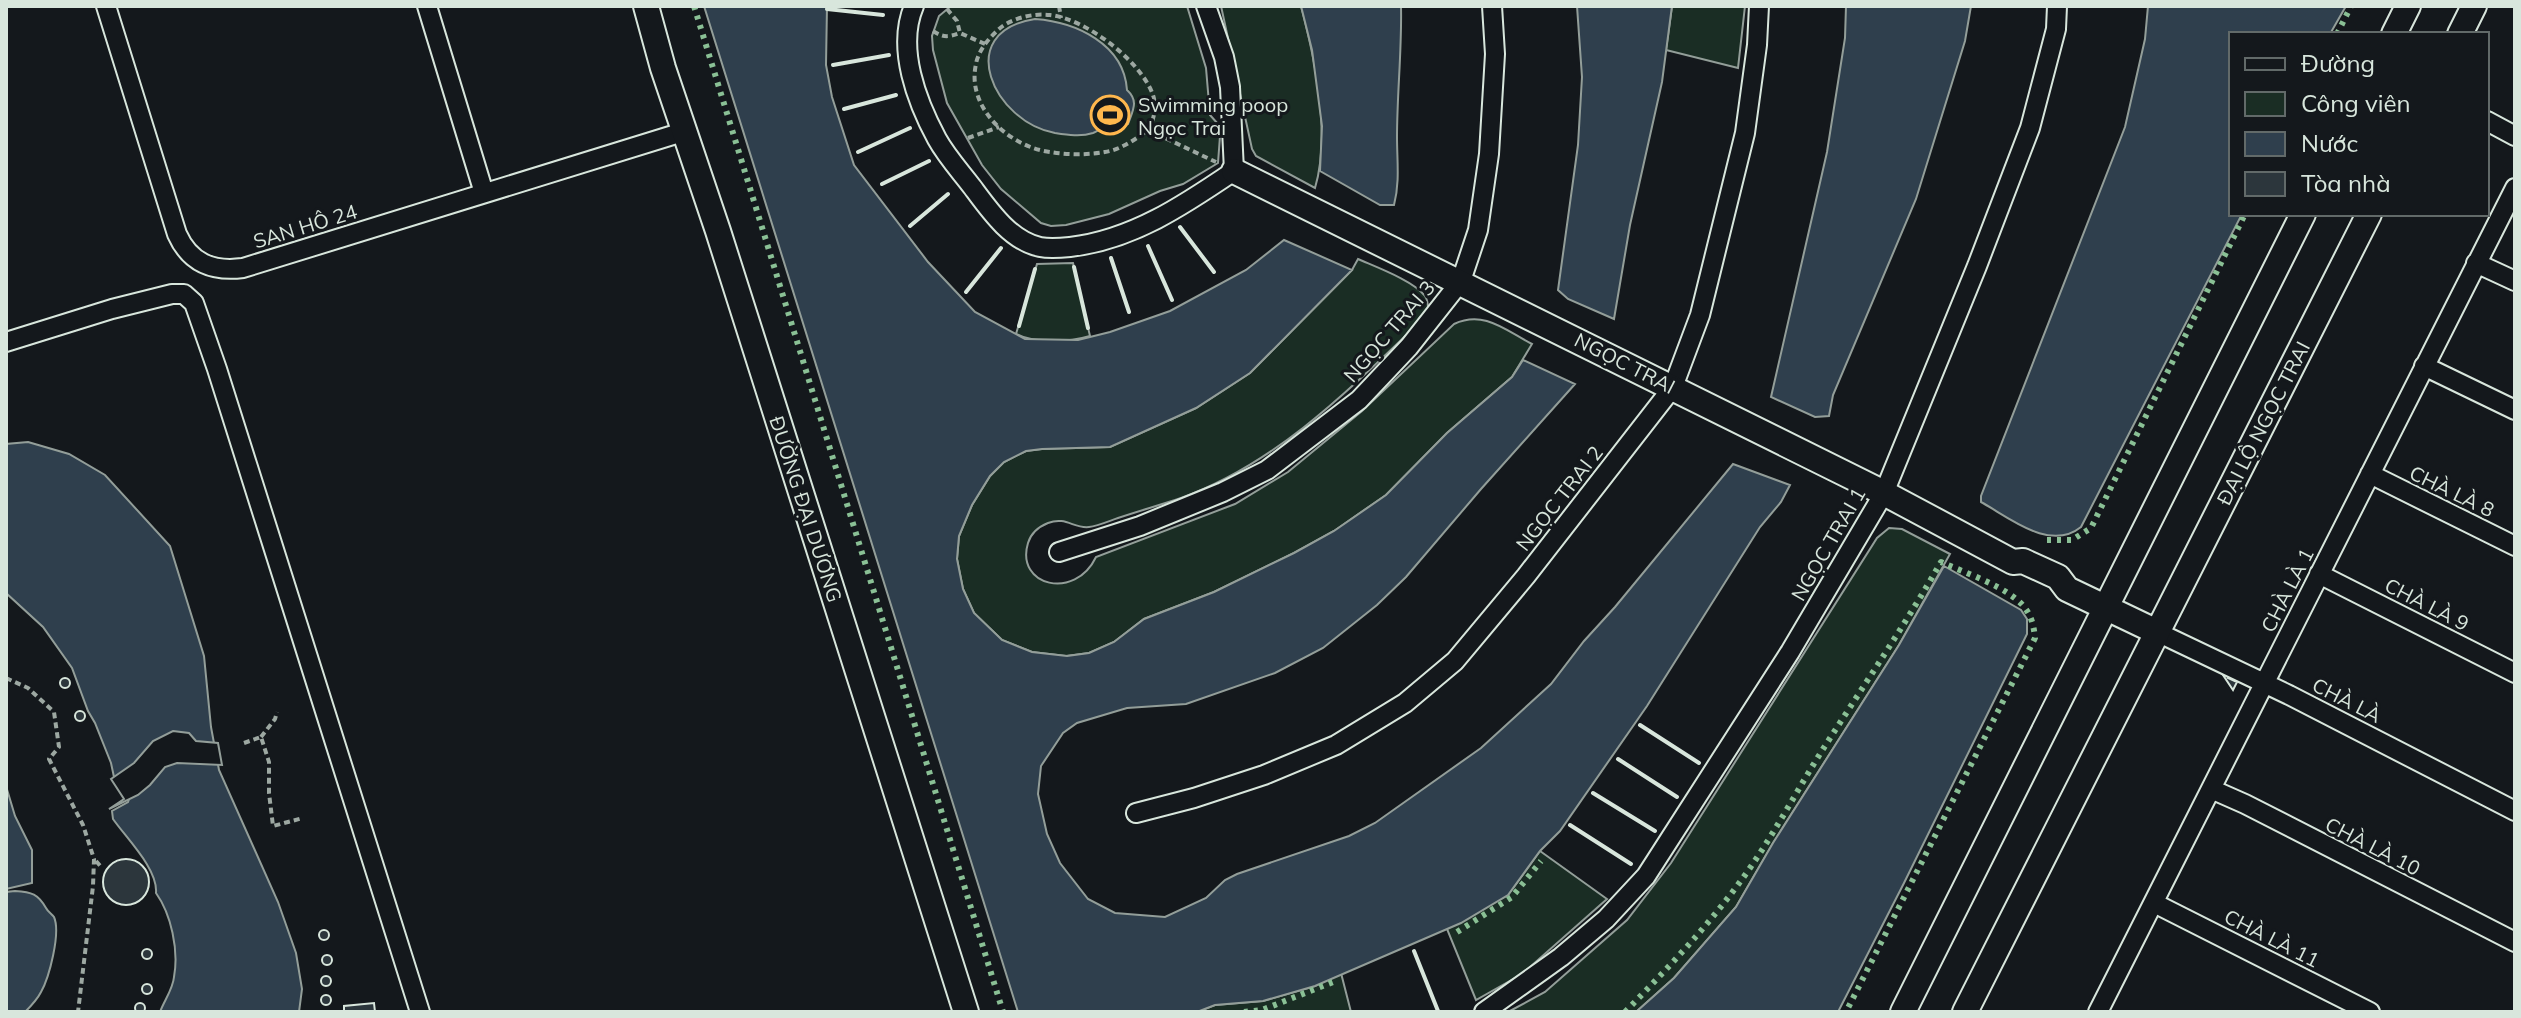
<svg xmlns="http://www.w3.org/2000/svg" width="2521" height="1018" font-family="Mulish,sans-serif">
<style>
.green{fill:#1a2d24;stroke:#939e99;stroke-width:2}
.water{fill:#2f3f4d;stroke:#939e99;stroke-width:2}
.pier{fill:#14181c;stroke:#939e99;stroke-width:2}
.building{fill:#2c363c;stroke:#d8e6dc;stroke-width:2}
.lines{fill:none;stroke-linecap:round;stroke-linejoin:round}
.street-casing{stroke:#d8e6dc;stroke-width:22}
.secondary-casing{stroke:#d8e6dc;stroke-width:28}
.path{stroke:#9da8a2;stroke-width:4;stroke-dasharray:6 4;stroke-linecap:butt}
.street{stroke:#14181c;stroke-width:18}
.secondary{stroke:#14181c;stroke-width:24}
.hedge{stroke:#8ac095;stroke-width:6;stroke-dasharray:4 6;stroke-linecap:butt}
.wall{stroke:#d8e6dc;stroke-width:4}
.labels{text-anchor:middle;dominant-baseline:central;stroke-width:6;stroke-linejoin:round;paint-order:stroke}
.poi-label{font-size:20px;fill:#d8e6dc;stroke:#14181c;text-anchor:start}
.street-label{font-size:20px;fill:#d8e6dc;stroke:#14181c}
</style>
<rect width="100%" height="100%" fill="#14181c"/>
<!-- green -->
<path class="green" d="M 951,6 L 1187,6 L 1206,68 L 1210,115 L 1218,124 L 1220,136 L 1218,163 L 1183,184 L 1160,191 L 1109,214 L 1066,225 L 1051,226 L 1041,223 L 1001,189 L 982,165 L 947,103 L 933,50 L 932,36 L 939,16 Z
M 1221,6 L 1301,6 C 1315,59 1331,134 1315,188 L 1256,156 L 1252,149 Z
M 1672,6 L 1745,6 L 1738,68 L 1666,50 Z
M 1358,259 C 1376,267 1414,281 1425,296 C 1429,302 1428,307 1428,314 C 1354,385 1279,463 1181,498 C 1160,505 1139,511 1118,518 C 1109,521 1098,526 1089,527 C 1074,529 1066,516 1048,523 C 1038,527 1031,533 1028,543 C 1015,586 1075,601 1096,557 L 1235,504 L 1288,472 L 1362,411 L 1454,324 C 1484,310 1505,330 1532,344 L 1512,377 L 1447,433 L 1386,495 L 1334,531 L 1294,553 L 1214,592 L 1144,619 L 1114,642 L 1089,653 L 1066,656 L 1032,652 L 1002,640 L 974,613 L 963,589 L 957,559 L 959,536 L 972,505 L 990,476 L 1004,462 L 1026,451 L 1042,449 L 1110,447 L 1196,408 L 1250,373 L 1352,270 Z
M 1073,263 L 1090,336 C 1070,342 1035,344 1016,334 L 1037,264 Z
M 1889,528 L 1902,529 L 1950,554 L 1899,645 L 1773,843 L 1736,907 L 1674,978 L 1636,1012 L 1508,1012 L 1545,992 L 1627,920 L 1671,863 L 1877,538 Z
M 1540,851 L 1607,899 L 1522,974 L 1476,1000 L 1447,929 L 1508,895 Z
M 1341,973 L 1351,1012 L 1197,1012 L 1215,1005 L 1263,1001 L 1315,986 Z"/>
<!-- water -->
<path class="water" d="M 704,6 L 827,6 L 826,65 L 832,97 L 854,165 L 928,262 L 975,312 L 1025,339 L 1078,340 L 1110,332 L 1170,311 L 1246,270 L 1284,240 L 1352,270 L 1250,373 L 1196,408 L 1110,447 L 1042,449 L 1026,451 L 1004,462 L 990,476 L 972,505 L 959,536 L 957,559 L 963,589 L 974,613 L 1002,640 L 1032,652 L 1067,656 L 1089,653 L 1114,642 L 1144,619 L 1214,592 L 1294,553 L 1334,531 L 1386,495 L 1447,433 L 1512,377 L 1523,360 L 1575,384 L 1481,489 L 1406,577 L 1377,605 L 1323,648 L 1275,673 L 1186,704 L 1127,708 L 1077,723 L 1063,733 L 1041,766 L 1038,794 L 1047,834 L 1060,863 L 1088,899 L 1115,913 L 1165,917 L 1206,898 L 1225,880 L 1237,874 L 1349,836 L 1375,823 L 1481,748 L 1551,684 L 1584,641 L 1615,607 L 1733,464 L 1790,485 L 1781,502 L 1760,527 L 1647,706 L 1560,831 L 1540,851 L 1508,895 L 1461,923 L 1315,986 L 1263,1001 L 1215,1005 L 1197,1012 L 1018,1012 Z
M 1301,6 L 1401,6 C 1402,50 1397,93 1397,137 C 1397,161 1400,182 1394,205 L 1380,205 L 1320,171 L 1322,126 L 1312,50 Z
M 1577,6 L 1672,6 L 1662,82 L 1630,225 L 1614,319 L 1568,299 L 1558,290 L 1578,145 L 1582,77 Z
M 1846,6 L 1971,6 L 1965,41 L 1916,199 L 1833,395 L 1829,416 L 1815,417 L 1771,397 L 1827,152 L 1845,38 Z
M 2148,6 L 2346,6 L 2330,34 L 2231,34 L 2231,214 L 2242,214 L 2081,527 C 2050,552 2010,518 1981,502 L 1981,496 L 2125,127 L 2145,39 Z
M 1035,19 C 1076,22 1124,44 1127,90 C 1139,101 1133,110 1128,124 C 1120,127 1118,124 1110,125 C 1104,126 1098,131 1093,133 C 1081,137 1068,135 1055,133 C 994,122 952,32 1035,19 Z
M 28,442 L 69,454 L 105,475 L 170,546 L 204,656 L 211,727 L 219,770 L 278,902 L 296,953 L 302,989 L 299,1012 L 160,1012 C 164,1001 173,989 174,977 C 179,950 171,914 156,893 C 158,869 127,839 113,819 L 112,811 L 128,802 L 129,799 L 114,777 L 111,763 L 95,723 L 88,711 L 72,668 L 43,627 L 6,593 L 6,444 Z
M 1944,566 L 2021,610 L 2027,619 L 2027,634 L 1904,883 L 1838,1012 L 1636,1012 L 1674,978 L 1736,907 L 1773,843 L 1899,645 Z
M 6,786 L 15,816 L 32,850 L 32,883 L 6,889 Z
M 15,891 C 32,892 38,894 46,908 C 48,912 52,914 54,917 C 61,933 49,978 41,992 C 37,1000 31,1006 25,1012 L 6,1012 L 6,892 Z"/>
<!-- pier -->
<path class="pier" d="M 173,731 L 189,733 L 196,741 L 218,743 L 222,765 L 177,763 L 165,767 L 150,785 L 138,795 L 109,809 L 124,799 L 111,779 L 134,763 L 153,741 Z"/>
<!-- building -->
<path class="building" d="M 2215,663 L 2231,670 L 2228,678 L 2237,682 L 2233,690 Z
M60 683a5 5 0 1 1 10 0a5 5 0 1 1-10 0Z
M75 716a5 5 0 1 1 10 0a5 5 0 1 1-10 0Z
M103 882a23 23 0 1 1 46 0a23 23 0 1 1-46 0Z
M319 935a5 5 0 1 1 10 0a5 5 0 1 1-10 0Z
M142 954a5 5 0 1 1 10 0a5 5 0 1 1-10 0Z
M322 960a5 5 0 1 1 10 0a5 5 0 1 1-10 0Z
M321 981a5 5 0 1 1 10 0a5 5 0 1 1-10 0Z
M142 989a5 5 0 1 1 10 0a5 5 0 1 1-10 0Z
M321 1000a5 5 0 1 1 10 0a5 5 0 1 1-10 0Z
M 374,1003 L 375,1012 L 344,1012 L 344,1006 Z
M135 1008a5 5 0 1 1 10 0a5 5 0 1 1-10 0Z"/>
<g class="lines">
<!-- street casing -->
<g class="street-casing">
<path id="street" d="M 106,6 L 177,234 C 190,263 212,272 243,268 L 686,131
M 427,6 L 484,193
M 914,6 C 896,48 917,102 937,139 C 947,157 961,172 973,188 C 990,211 1011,241 1040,247 C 1050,249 1060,248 1070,247 C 1132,240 1184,205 1234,171 L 1230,87 L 1224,57 L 1206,6
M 2487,121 L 2515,136
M 2476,263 L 2515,281
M 6,342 L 112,309 L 172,294 L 184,294 L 194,303 L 217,369 L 420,1012
M 2424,366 L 2515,410
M 2370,474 L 2515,546
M 1059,552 L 1140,526 L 1223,492 L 1267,470 L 1359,400 L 1409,347 L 1461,281 L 1478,230 L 1489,154 L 1495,54 L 1492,6
M 2319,574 L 2515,673
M 2157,632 L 2289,695 L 2515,811
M 2211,789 L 2245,804 L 2515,942
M 1136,813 L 1194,798 L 1264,775 L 1336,745 L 1405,703 L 1455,661 L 1526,576 L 1673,387 L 1700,315 L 1745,133 L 1757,45 L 1759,6
M 2154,903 L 2370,1012
M 1484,1012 L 1561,957 L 1606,919 L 1646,876 L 1790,652 L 1884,493 L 1977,266 L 2030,128 L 2056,29 L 2057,6
M 2098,1012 L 2515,188"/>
</g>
<!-- secondary casing -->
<g class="secondary-casing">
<path id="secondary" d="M 646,6 L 663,68 L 718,231 L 966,1012
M 2394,34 L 2408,6
M 2460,34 L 2474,6
M 1234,171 L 1884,493 L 2013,562 L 2023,561 L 2058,577 L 2067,589 L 2157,632
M 1903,1012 L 2303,214
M 1965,1012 L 2369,214"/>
</g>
<!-- path -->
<path class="path" d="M 1059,6 L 1061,18
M 947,9 L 957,21 L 960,33
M 933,31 C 944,38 948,37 960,33 L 985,44
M 1148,130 C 1154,120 1157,107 1153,95 C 1141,61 1086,19 1050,15 C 1033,13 1012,18 999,29 C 989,38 978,51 976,64 C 966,108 1010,147 1050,152 C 1067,155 1088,155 1105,152 C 1120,150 1136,139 1148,130 L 1216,162
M 968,138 L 999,127
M 6,678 L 28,688 L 54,712 L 59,747 L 49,759 L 83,825 L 94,859 L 93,886 L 78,1012
M 261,737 L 275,719 L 277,712
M 244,743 L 261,737 L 269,762 L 269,793 L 273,826 L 303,818
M 96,861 L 102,868"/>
<!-- street -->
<use href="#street" class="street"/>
<!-- secondary -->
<use href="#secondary" class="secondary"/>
<!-- hedge -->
<path class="hedge" d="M 694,6 L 1003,1012
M 2337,34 L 2351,6
M 2047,540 L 2072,540 L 2091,528 L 2245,214
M 1457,932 L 1512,897 L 1541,861
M 1244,1012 L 1262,1010 L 1338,980
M 1625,1012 C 1670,966 1715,919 1752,865 C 1778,827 1800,785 1825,746 C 1864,685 1905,625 1941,562 C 1965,573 2009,587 2025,608 C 2032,617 2034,628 2035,638 L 1846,1012"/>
<!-- wall -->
<path class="wall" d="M 827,9 L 883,15
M 833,65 L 889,55
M 844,109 L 896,95
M 858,152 L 910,128
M 882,184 L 929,161
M 910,226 L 948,194
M 1180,227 L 1214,272
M 1148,246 L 1172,300
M 1111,258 L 1129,312
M 1074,267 L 1088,328
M 966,292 L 1001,248
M 1019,326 L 1035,269
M 1640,725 L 1699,763
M 1618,759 L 1677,797
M 1593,793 L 1655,831
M 1570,825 L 1631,864
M 1414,951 L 1438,1011"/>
</g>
<!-- icons -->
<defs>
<g id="stadium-ring" transform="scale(2)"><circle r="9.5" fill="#14181c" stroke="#ffb74d" stroke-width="1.5"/><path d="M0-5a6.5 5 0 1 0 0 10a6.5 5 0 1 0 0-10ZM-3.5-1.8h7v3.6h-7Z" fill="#ffb74d"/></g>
</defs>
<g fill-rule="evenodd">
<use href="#stadium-ring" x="1110" y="115"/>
</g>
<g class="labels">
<!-- poi labels -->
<g class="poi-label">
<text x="1138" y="104">Swimming poop<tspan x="1138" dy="23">Ngọc Trai</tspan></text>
</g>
<!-- street labels -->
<g class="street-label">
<text transform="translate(305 226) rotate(-17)">SAN HÔ 24</text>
<text transform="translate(1389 331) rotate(-49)">NGỌC TRAI 3</text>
<text transform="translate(1625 363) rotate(27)">NGỌC TRAI</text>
<text transform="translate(2263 423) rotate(-63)">ĐẠI LỘ NGỌC TRAI</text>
<text transform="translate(2452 491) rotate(26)">CHÀ LÀ 8</text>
<text transform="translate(1559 498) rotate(-52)">NGỌC TRAI 2</text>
<text transform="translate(806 509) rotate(72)">ĐƯỜNG ĐẠI DƯƠNG</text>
<text transform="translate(1828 544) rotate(-60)">NGỌC TRAI 1</text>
<text transform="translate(2287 590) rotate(-63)">CHÀ LÀ 1</text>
<text transform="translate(2427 604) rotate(27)">CHÀ LÀ 9</text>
<text transform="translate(2347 700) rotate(27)">CHÀ LÀ</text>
<text transform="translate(2373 846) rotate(27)">CHÀ LÀ 10</text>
<text transform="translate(2272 938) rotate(27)">CHÀ LÀ 11</text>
</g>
</g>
<!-- border -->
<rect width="2521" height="1018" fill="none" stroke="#d8e6dc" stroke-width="16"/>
<!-- legend -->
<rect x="2229" y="32" width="260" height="184" fill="#14181c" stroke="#626a69" stroke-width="2"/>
<rect x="2245" y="58" width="40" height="12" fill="#14181c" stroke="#626a69" stroke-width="2"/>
<text x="2301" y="72" font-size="24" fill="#d8e6dc">Đường</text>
<rect x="2245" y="92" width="40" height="24" fill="#1a2d24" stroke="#626a69" stroke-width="2"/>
<text x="2301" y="112" font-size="24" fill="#d8e6dc">Công viên</text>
<rect x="2245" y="132" width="40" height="24" fill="#2f3f4d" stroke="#626a69" stroke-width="2"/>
<text x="2301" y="152" font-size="24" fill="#d8e6dc">Nước</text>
<rect x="2245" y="172" width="40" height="24" fill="#2c363c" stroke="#626a69" stroke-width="2"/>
<text x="2301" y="192" font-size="24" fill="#d8e6dc">Tòa nhà</text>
</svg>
